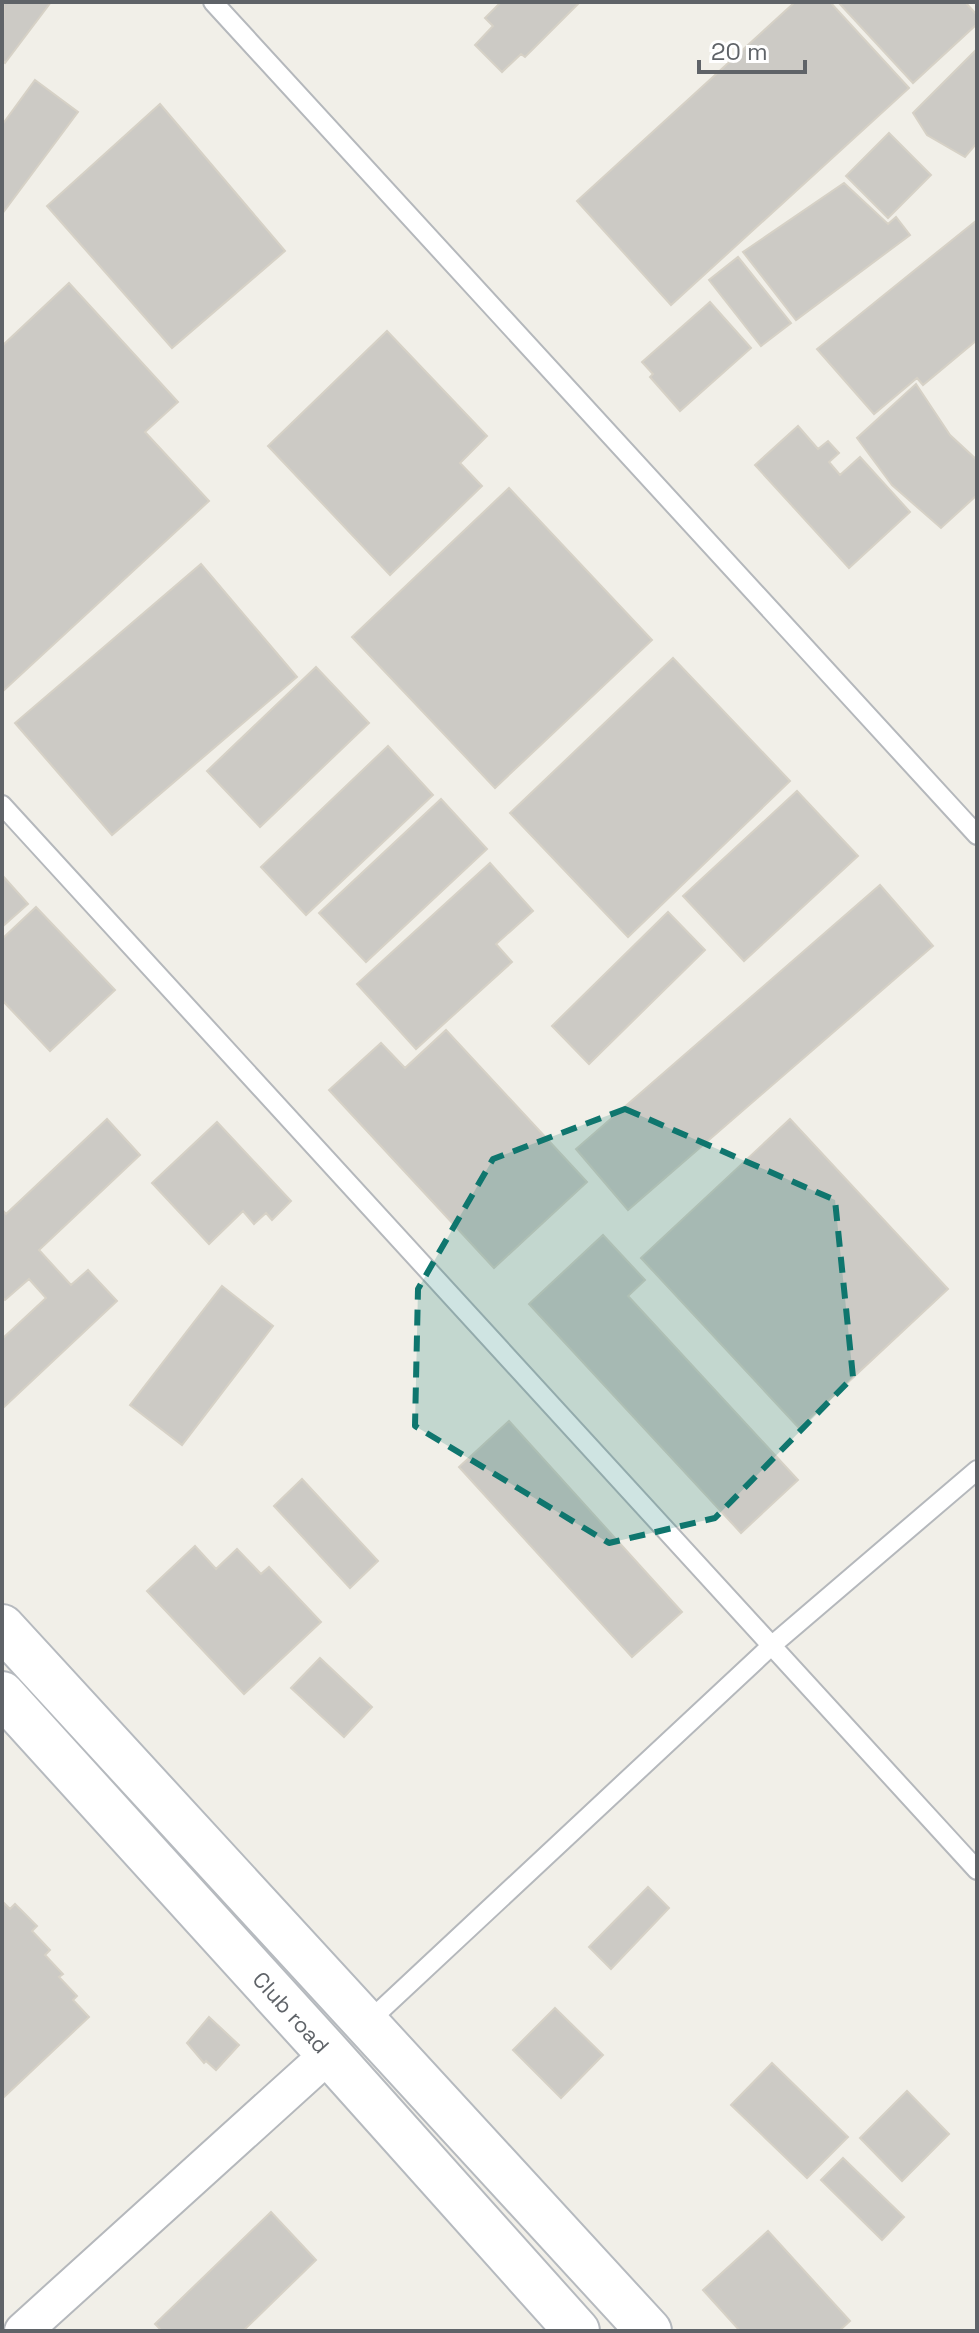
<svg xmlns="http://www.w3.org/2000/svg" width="979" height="2333" font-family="'Space Grotesk',sans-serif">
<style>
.building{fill:#cccac5;stroke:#d6d1c6;stroke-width:2}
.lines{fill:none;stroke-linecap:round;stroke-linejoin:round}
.service-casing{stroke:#b5b8bc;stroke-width:22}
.minor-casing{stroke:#b5b8bc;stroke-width:40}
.secondary-casing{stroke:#b6babf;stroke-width:48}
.service{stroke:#fff;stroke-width:18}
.minor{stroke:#fff;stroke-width:36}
.secondary{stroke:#fff;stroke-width:44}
.marked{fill:#0f766e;fill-opacity:0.2;stroke:#0f766e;stroke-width:6;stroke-dasharray:16 10;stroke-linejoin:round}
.labels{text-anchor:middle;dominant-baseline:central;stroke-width:7;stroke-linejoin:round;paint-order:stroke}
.street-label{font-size:22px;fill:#5f6368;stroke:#fff}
</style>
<rect width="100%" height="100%" fill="#f1efe8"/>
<!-- building -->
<path class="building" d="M 4,2 L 51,2 L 5,63 L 2,60 Z
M 501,2 L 580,2 L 525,57 L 521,54 L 502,72 L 475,45 L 493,26 L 485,18 Z
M 795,2 L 830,2 L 909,88 L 671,305 L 577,201 Z
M 838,2 L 965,2 L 977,15 L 977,24 L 913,83 Z
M 977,49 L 977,143 L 965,157 L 927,135 L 913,113 Z
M 35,80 L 78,112 L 2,214 L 2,125 Z
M 160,104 L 285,251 L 172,348 L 47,206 Z
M 889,133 L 931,175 L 888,218 L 846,176 Z
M 844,183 L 888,224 L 896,217 L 910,235 L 796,320 L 743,252 Z
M 977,220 L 977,340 L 923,385 L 917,378 L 874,414 L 817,349 Z
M 738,257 L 791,323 L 761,346 L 709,280 Z
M 69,283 L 178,402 L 145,432 L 209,501 L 2,692 L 2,346 Z
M 710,302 L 751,348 L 680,411 L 650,377 L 653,374 L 642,362 Z
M 387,331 L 487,436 L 460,463 L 482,486 L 390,575 L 268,446 Z
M 916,384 L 950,435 L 977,460 L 977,495 L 941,528 L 892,485 L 857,438 Z
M 798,426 L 818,449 L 828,441 L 839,453 L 829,462 L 840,475 L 860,457 L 910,512 L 849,568 L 755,465 Z
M 509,488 L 652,640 L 495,788 L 352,637 Z
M 201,564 L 297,677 L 112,835 L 15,723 Z
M 673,658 L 790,781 L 628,937 L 510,813 Z
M 316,667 L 369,723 L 260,827 L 207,771 Z
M 388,746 L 433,795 L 306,915 L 261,867 Z
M 797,791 L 858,856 L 744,961 L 683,896 Z
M 441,799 L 487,849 L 366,962 L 319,913 Z
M 490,863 L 533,911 L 496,944 L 512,962 L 416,1049 L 357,984 Z
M 2,875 L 28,904 L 2,927 Z
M 880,885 L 933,946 L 628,1210 L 576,1149 Z
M 36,907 L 115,990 L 50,1051 L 2,1000 L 2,939 Z
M 668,912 L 705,950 L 589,1064 L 552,1026 Z
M 446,1030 L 587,1182 L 494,1268 L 329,1090 L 381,1043 L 405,1068 Z
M 107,1119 L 140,1155 L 39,1250 L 71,1285 L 88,1270 L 117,1301 L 2,1409 L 2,1339 L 46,1298 L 29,1279 L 5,1300 L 2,1297 L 2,1209 L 6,1214 Z
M 790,1119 L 948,1289 L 799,1428 L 641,1258 Z
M 217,1122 L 291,1201 L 272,1220 L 266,1213 L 254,1224 L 243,1211 L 209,1244 L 152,1183 Z
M 603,1235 L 645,1280 L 628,1296 L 798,1480 L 741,1533 L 529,1304 Z
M 222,1286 L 273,1326 L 182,1445 L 130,1405 Z
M 509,1421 L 682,1612 L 632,1657 L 459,1467 Z
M 302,1479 L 378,1561 L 350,1588 L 274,1506 Z
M 195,1546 L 216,1569 L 237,1549 L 261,1574 L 269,1567 L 321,1622 L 244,1694 L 147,1591 Z
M 320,1658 L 372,1707 L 344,1737 L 291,1688 Z
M 648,1887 L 669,1908 L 611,1969 L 589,1947 Z
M 2,1901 L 10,1909 L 15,1904 L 37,1926 L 32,1931 L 50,1950 L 45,1955 L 63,1974 L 59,1977 L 77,1996 L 73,2000 L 89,2017 L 2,2099 Z
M 555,2008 L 603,2055 L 561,2098 L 513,2050 Z
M 209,2017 L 239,2045 L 216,2070 L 206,2061 L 204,2063 L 187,2043 Z
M 772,2063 L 848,2137 L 807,2178 L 731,2105 Z
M 907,2091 L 949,2134 L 902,2181 L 860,2138 Z
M 843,2158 L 904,2217 L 882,2240 L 821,2180 Z
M 271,2212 L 316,2260 L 243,2331 L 162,2331 L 155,2324 Z
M 768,2231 L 850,2321 L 839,2331 L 740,2331 L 703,2290 Z"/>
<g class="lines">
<!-- service casing -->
<g class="service-casing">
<path id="service" d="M 213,2 L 977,835
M 2,805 L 977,1870
M 367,2023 L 770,1647 L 977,1470"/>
</g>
<!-- minor casing -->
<g class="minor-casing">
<path id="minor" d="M 23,2331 L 329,2054"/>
</g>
<!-- secondary casing -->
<g class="secondary-casing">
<g id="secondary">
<path d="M 2,1627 L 649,2331"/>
<path id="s1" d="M 2,1694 L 329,2054 L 577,2331"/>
</g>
</g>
<!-- service -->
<use href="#service" class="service"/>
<!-- minor -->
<use href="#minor" class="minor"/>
<!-- secondary -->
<use href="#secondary" class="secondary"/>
</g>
<!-- marked area -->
<path class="marked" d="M 625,1109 L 835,1200 L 853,1377 L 715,1518 L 609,1543 L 415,1426 L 418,1289 L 493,1159 Z"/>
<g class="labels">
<!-- street labels -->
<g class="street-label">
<text stroke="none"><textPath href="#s1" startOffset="430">Club road</textPath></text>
</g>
</g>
<!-- border -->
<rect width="979" height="2333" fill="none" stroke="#5f6368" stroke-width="8"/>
<!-- scale -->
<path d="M699 60v12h106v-12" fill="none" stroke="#5f6368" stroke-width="4"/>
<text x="711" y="60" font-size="24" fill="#5f6368" stroke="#ffffff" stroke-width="6" paint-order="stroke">20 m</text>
</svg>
